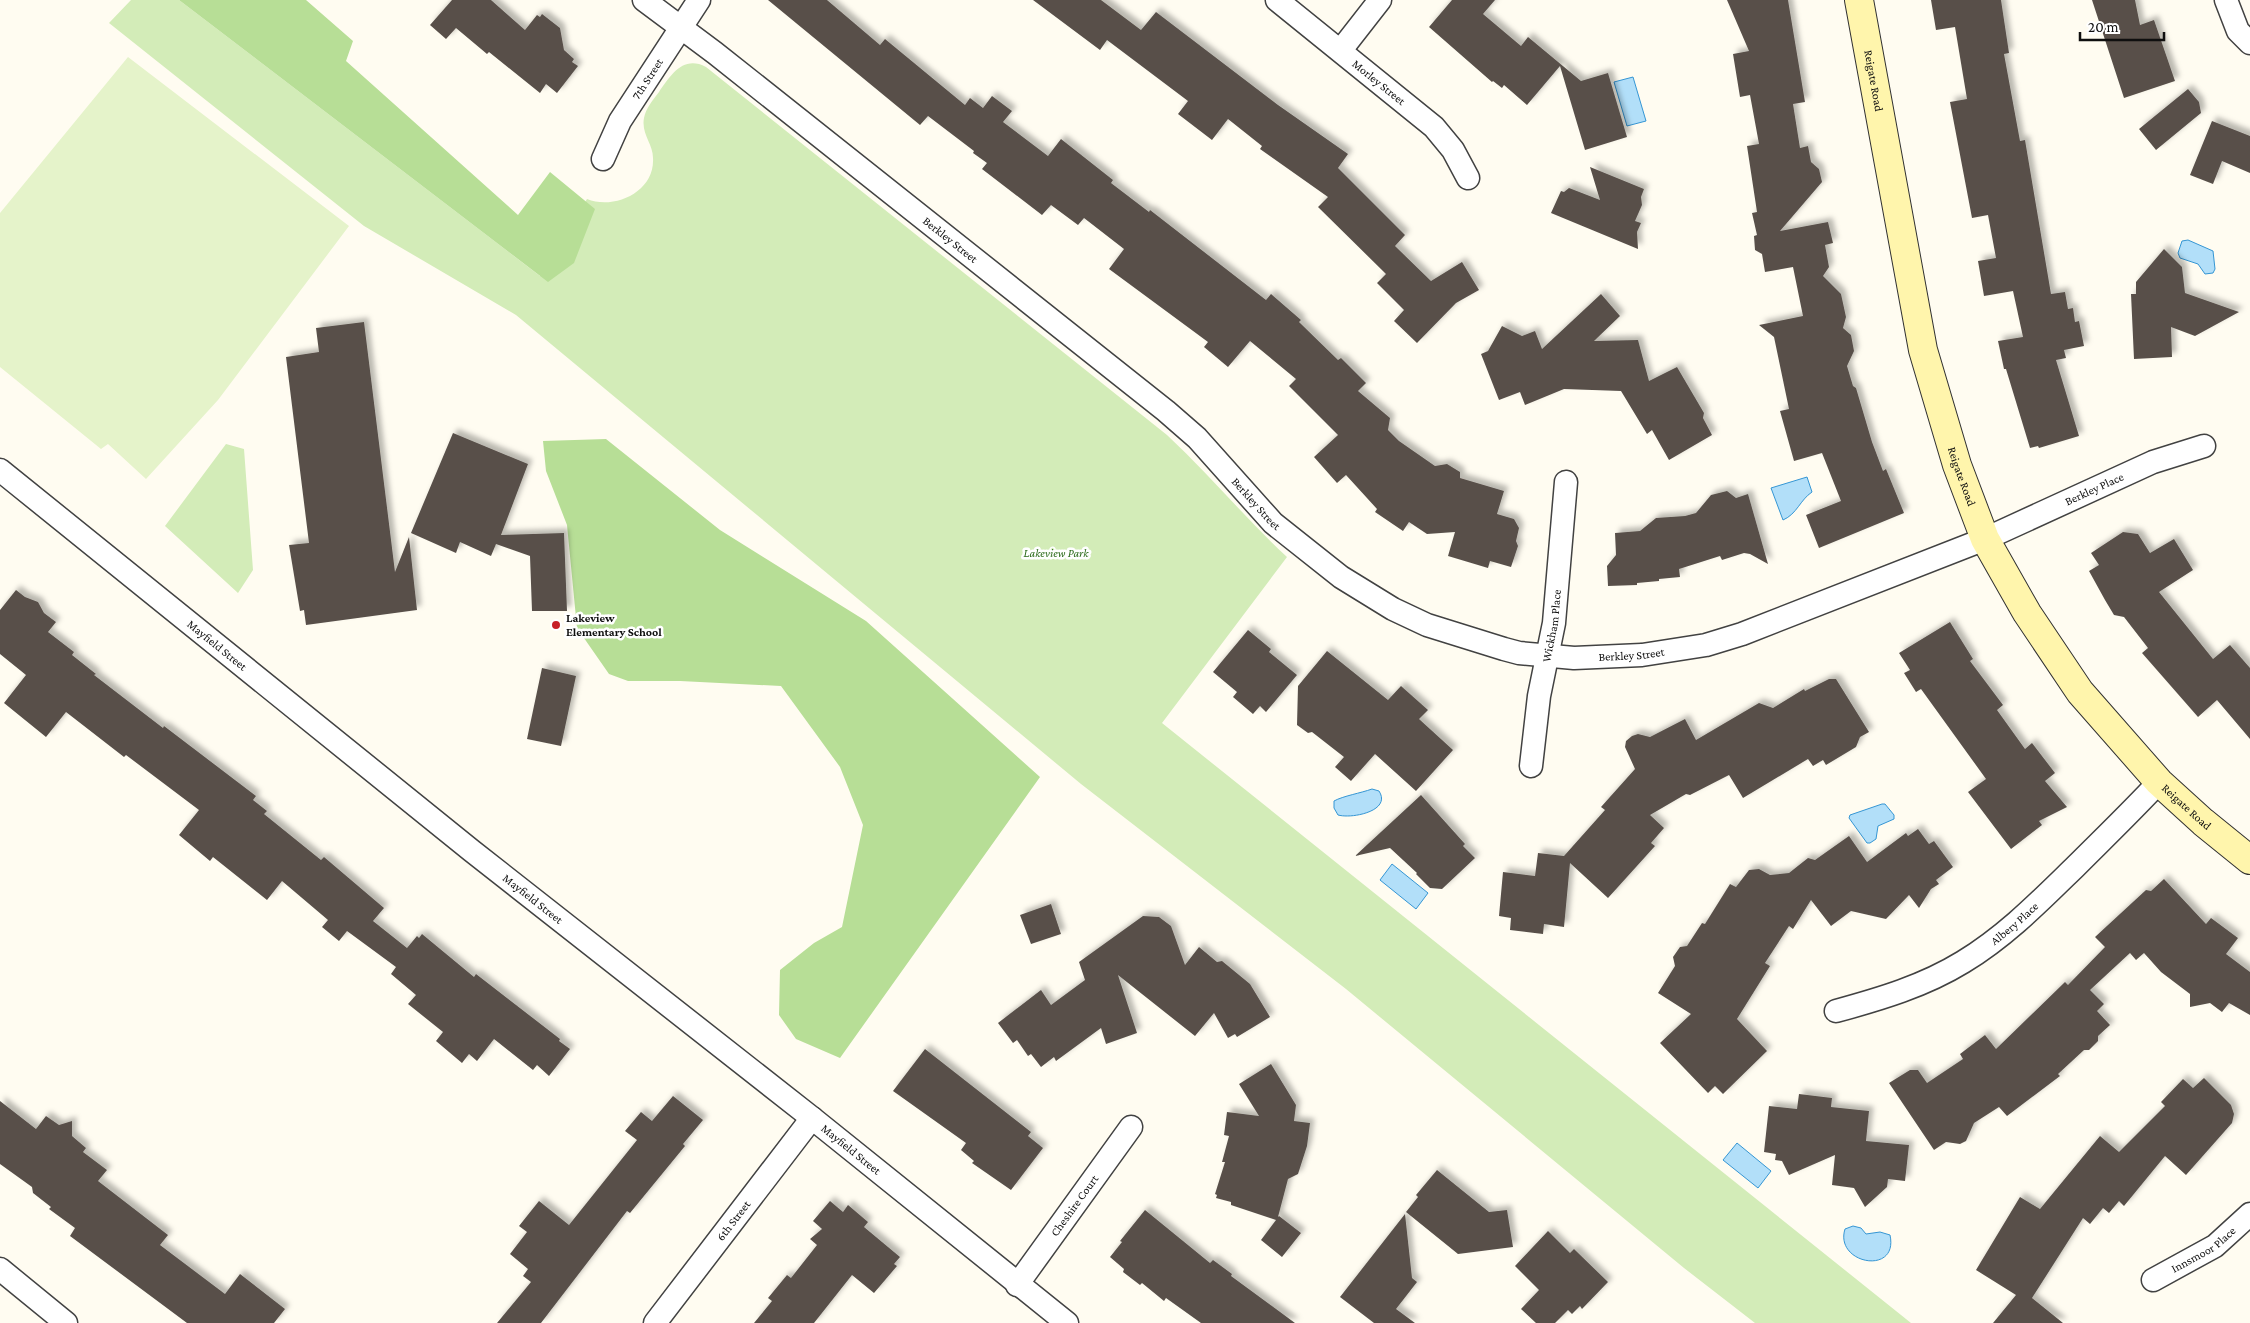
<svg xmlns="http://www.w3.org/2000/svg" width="2250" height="1323" font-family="'Crimson Pro',serif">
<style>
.green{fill:#d3ecb8}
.forest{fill:#b7de96}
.pitch{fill:#e5f3ca}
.water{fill:#b2dff9;stroke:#3596d4}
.building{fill:#58504a;filter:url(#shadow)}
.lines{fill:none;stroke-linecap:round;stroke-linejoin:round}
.street-casing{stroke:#424242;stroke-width:25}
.secondary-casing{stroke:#313131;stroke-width:30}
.street{stroke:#fff;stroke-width:22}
.secondary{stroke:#fff5ac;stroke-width:28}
.poi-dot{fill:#c71f28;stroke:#fff;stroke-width:2}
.labels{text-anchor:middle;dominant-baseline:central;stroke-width:5;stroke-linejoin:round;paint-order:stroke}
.street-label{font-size:12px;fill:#0f0f0f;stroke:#fff}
.park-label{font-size:12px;font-style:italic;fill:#2c6b1b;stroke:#fff}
.poi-label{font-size:12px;font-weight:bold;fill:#0f0f0f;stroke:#fff;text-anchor:start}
</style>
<defs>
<filter id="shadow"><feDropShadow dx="4.5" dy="-4.5" stdDeviation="2.5" flood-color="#0004"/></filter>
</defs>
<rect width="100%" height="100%" fill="#fffcf1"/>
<!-- green -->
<path class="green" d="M 131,0 L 179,0 L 540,276 L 587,199 C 614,210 655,192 653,158 C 653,144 641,134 644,118 C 646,108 653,100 659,92 C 671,75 683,55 706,67 L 1167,435 C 1209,474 1245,518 1287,557 L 1162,723 L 1911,1323 L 1755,1323 L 1684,1268 L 1346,989 L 1081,784 L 516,315 L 364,226 L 109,23 Z
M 226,444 L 244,449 L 253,570 L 238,593 L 165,526 Z"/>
<!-- forest -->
<path class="forest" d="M 179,0 L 306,0 L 353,41 L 346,61 L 518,215 L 550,172 L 595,209 L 574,263 L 548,282 Z
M 606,439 L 720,530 L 866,621 L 1040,777 L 840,1058 L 796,1039 L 779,1015 L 780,970 L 814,943 L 842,927 L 863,825 L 840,767 L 781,686 L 680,681 L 628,681 L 609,674 L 577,628 L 567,525 L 546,471 L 543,441 Z"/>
<!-- pitch -->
<path class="pitch" d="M 128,57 L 349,226 L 218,400 L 146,479 L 108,444 L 101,449 L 0,367 L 0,213 Z"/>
<!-- water -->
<path class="water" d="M 1633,77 L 1646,121 L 1627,126 L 1614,82 Z
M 2188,240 L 2213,251 L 2215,269 L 2213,273 L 2205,274 L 2198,264 L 2180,258 L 2178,253 L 2182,241 Z
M 1807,477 L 1812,492 C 1800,500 1797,514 1783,520 L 1771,488 Z
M 1372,789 L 1379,791 C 1392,811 1352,819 1338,815 L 1334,808 L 1334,801 C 1343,796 1361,793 1372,789 Z
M 1882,804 L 1885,804 L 1894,815 L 1894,819 L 1878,826 L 1876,839 L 1870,843 L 1867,843 L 1849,818 L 1850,815 Z
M 1392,864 L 1428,893 L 1416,909 L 1380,880 Z
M 1737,1143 L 1771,1171 L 1758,1188 L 1723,1160 Z
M 1853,1226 L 1861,1228 L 1866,1234 L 1880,1232 L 1890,1235 C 1899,1276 1834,1264 1845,1229 Z"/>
<!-- building -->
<path class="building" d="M 452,0 L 491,0 L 525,30 L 537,15 L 540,17 L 542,14 L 560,28 L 564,50 L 574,59 L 572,62 L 578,66 L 557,93 L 546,84 L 540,93 L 489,52 L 487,54 L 456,28 L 446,39 L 430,25 Z
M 768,0 L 827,0 L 880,45 L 885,39 L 965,105 L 970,98 L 983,108 L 992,96 L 1012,111 L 1003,122 L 1048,156 L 1061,139 L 1113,180 L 1111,183 L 1149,212 L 1150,210 L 1266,300 L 1271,294 L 1301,320 L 1299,322 L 1338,360 L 1341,358 L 1366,383 L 1358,391 L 1390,418 L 1388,430 L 1399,441 L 1435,466 L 1447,464 L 1460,472 L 1460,478 L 1504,491 L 1497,514 L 1514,519 L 1519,528 L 1516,541 L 1518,546 L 1511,567 L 1490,561 L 1488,568 L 1448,556 L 1455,532 L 1427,534 L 1409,522 L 1403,531 L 1375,512 L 1377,509 L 1346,475 L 1337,483 L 1314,457 L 1338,435 L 1289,386 L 1296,379 L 1250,341 L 1228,367 L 1204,347 L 1208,342 L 1109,269 L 1124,249 L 1084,218 L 1078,225 L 1051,205 L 1042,215 L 982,169 L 987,163 L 973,153 L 974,151 L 928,116 L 920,125 Z
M 1033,0 L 1101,0 L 1141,30 L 1156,12 L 1278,105 L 1348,154 L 1338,168 L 1405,235 L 1395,246 L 1431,281 L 1462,262 L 1479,290 L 1456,303 L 1417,343 L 1394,321 L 1404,310 L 1377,283 L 1386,274 L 1318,207 L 1328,197 L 1260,149 L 1262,146 L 1228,119 L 1212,140 L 1178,114 L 1188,101 L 1107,40 L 1100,50 Z
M 1452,0 L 1495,0 L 1483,14 L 1521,46 L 1528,37 L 1581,81 L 1608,73 L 1627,137 L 1585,150 L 1560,66 L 1527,105 L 1504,85 L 1502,88 L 1493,81 L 1492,82 L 1429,27 Z
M 1727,0 L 1788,0 L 1805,102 L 1793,104 L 1800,148 L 1808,146 L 1811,162 L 1819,169 L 1822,182 L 1780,231 L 1828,222 L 1833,243 L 1825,245 L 1829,267 L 1823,276 L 1841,294 L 1846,317 L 1843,328 L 1851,335 L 1854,351 L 1847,366 L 1853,386 L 1856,388 L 1872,442 L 1883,471 L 1886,469 L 1904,513 L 1819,548 L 1806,515 L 1841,501 L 1822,453 L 1794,461 L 1780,411 L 1789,409 L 1774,337 L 1759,325 L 1803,316 L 1793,267 L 1765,272 L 1762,254 L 1755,250 L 1754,236 L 1757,235 L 1752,213 L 1757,212 L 1747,146 L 1759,144 L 1750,95 L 1740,97 L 1733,54 L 1749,51 Z
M 1931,0 L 2001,0 L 2009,53 L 2004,54 L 2020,141 L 2025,140 L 2051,294 L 2065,292 L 2068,309 L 2073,308 L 2075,322 L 2079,321 L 2084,346 L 2064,350 L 2066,358 L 2056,360 L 2079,436 L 2039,448 L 2038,446 L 2030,448 L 2006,369 L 2004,369 L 1998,341 L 2023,337 L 2013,291 L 1984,296 L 1978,261 L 1996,258 L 1988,215 L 1972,218 L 1950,102 L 1967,99 L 1955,27 L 1936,30 Z
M 2092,0 L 2135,0 L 2140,25 L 2154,20 L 2175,81 L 2124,98 Z
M 2188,89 L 2199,102 L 2201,113 L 2156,150 L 2139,129 Z
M 2212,121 L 2250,136 L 2250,173 L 2222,161 L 2213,184 L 2190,175 Z
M 1590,167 L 1644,189 L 1641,197 L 1642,205 L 1635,221 L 1641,223 L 1637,232 L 1638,249 L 1551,213 L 1561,191 L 1564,192 L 1569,188 L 1600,200 Z
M 2164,249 L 2182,267 L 2185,293 L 2239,312 L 2195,336 L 2171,327 L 2172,357 L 2134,359 L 2131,294 L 2136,294 L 2136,282 Z
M 1601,294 L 1620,316 L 1594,341 L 1638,340 L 1649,381 L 1677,367 L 1704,413 L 1703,418 L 1712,435 L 1669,460 L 1652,430 L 1647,434 L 1621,391 L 1564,389 L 1525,405 L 1520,392 L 1499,400 L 1481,354 L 1488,351 L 1502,326 L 1522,336 L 1535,331 L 1542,349 Z
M 364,322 L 395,572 L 409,537 L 417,610 L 306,625 L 304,610 L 300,611 L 289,545 L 309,543 L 286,357 L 319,352 L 316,328 Z
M 453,433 L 528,464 L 501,535 L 564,533 L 567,611 L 532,611 L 530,556 L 496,544 L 491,556 L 460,542 L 456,553 L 411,533 Z
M 1727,491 L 1736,498 L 1748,494 L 1768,564 L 1750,554 L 1744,553 L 1722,560 L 1720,556 L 1679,569 L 1680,577 L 1659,579 L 1659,581 L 1637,583 L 1637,585 L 1608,586 L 1607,566 L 1616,555 L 1615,533 L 1640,531 L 1656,518 L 1685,516 L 1696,513 L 1711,495 Z
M 2123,532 L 2138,534 L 2150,553 L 2174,539 L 2193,570 L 2159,592 L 2213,659 L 2230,645 L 2250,668 L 2250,739 L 2217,700 L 2198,717 L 2142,653 L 2148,648 L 2124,617 L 2114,615 L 2105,600 L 2089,571 L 2099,565 L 2091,553 Z
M 16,590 L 25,597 L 38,602 L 44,613 L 56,622 L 48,632 L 74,652 L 72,655 L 96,674 L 94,675 L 163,728 L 164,726 L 256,796 L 253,800 L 267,811 L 264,814 L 321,860 L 324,857 L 384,908 L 373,921 L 407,948 L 417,936 L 419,938 L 422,934 L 474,977 L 476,974 L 560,1039 L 559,1041 L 570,1049 L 549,1076 L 537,1065 L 533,1070 L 494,1039 L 477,1061 L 469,1054 L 462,1063 L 436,1041 L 443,1032 L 408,1004 L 416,995 L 391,974 L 396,967 L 347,931 L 339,941 L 322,927 L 328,920 L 282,881 L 267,900 L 213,857 L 210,861 L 179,835 L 199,810 L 126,755 L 124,757 L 66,712 L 46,737 L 4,703 L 26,675 L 0,654 L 0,610 Z
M 1950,622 L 1973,659 L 1970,661 L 2003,705 L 1997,710 L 2025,749 L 2032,743 L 2055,773 L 2045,781 L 2067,807 L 2039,821 L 2042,825 L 2011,849 L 1968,792 L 1986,779 L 1921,689 L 1916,692 L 1904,673 L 1910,670 L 1899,653 Z
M 1248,630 L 1271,649 L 1269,652 L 1297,675 L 1266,712 L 1260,706 L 1253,714 L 1233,697 L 1237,692 L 1213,672 Z
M 1327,651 L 1388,700 L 1401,686 L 1428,710 L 1419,719 L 1453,750 L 1416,791 L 1375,754 L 1351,781 L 1335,767 L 1344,757 L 1312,732 L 1308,733 L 1297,725 L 1298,686 Z
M 542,668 L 576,676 L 561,746 L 527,739 Z
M 1829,679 L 1836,679 L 1869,732 L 1860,737 L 1856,747 L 1826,765 L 1823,760 L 1813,766 L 1808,759 L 1743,798 L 1729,775 L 1690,795 L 1686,794 L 1650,815 L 1664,828 L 1651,843 L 1655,846 L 1608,898 L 1570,863 L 1564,927 L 1544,924 L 1543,934 L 1510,930 L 1511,918 L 1499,916 L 1503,872 L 1535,876 L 1538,853 L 1564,856 L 1605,810 L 1601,807 L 1635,769 L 1625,747 L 1626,741 L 1632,736 L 1638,734 L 1650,737 L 1685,719 L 1696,740 L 1759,703 L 1773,708 L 1804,689 L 1805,691 Z
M 1421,795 L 1465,844 L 1463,846 L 1475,858 L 1442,889 L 1430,888 L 1416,874 L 1417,873 L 1390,848 L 1355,856 Z
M 1918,829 L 1929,844 L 1934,841 L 1953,867 L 1936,880 L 1939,884 L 1931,889 L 1919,908 L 1909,895 L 1886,919 L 1851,911 L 1831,926 L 1811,900 L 1793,929 L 1789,926 L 1765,963 L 1770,966 L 1737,1019 L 1767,1051 L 1723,1094 L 1715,1086 L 1708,1093 L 1660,1043 L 1691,1014 L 1658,993 L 1675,966 L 1673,957 L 1680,947 L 1687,946 L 1702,923 L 1705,924 L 1730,884 L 1736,887 L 1749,870 L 1759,869 L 1770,875 L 1789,873 L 1808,858 L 1815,860 L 1849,836 L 1867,862 L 1906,833 L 1908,836 Z
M 2164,879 L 2206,924 L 2211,918 L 2238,938 L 2226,954 L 2250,972 L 2250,1015 L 2229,1003 L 2222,1012 L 2210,1003 L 2190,1007 L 2190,994 L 2161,972 L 2144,953 L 2136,960 L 2130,953 L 2090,990 L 2104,1004 L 2097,1011 L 2110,1025 L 2098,1036 L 2098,1041 L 2089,1050 L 2084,1050 L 2058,1074 L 2060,1076 L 2007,1116 L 1999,1107 L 1974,1123 L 1966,1141 L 1960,1144 L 1946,1142 L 1934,1150 L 1889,1083 L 1910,1070 L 1918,1070 L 1927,1083 L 1963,1059 L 1960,1054 L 1985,1035 L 1996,1049 L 2065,982 L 2068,985 L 2105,947 L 2095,937 L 2146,890 L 2151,891 Z
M 1051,904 L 1061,934 L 1031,944 L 1020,915 Z
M 1143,916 L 1159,917 L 1171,926 L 1185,965 L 1199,947 L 1217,962 L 1222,961 L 1250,984 L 1270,1017 L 1237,1037 L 1235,1034 L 1228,1038 L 1214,1013 L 1195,1036 L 1118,975 L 1137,1033 L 1106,1044 L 1101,1028 L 1056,1061 L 1054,1057 L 1041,1067 L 1031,1054 L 1028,1056 L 1017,1040 L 1013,1043 L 998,1023 L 1041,990 L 1051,1005 L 1085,980 L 1079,962 Z
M 925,1049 L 1031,1132 L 1028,1136 L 1043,1148 L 1011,1190 L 972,1163 L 974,1161 L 961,1150 L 966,1143 L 893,1091 Z
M 1271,1064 L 1296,1105 L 1294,1121 L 1310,1123 L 1307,1146 L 1298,1174 L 1288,1179 L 1278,1217 L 1279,1216 L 1301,1233 L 1282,1257 L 1261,1240 L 1276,1220 L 1231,1205 L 1231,1202 L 1216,1198 L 1217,1195 L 1215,1194 L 1225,1162 L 1222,1162 L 1229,1136 L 1224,1135 L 1227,1112 L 1259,1116 L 1239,1084 Z
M 2204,1078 L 2231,1105 L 2234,1114 L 2232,1123 L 2186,1175 L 2165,1156 L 2124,1206 L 2119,1201 L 2109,1213 L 2103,1208 L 2090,1224 L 2083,1218 L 2032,1298 L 2063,1323 L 1993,1323 L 2016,1295 L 1976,1270 L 2020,1197 L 2040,1209 L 2100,1136 L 2119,1152 L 2165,1106 L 2161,1102 L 2183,1079 L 2193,1088 Z
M 1799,1094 L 1832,1098 L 1831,1107 L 1869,1111 L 1866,1141 L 1909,1145 L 1905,1181 L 1888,1179 L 1887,1187 L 1865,1207 L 1854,1188 L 1832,1185 L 1835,1155 L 1789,1175 L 1782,1161 L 1775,1160 L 1776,1154 L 1764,1152 L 1769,1106 L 1797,1109 Z
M 673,1096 L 703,1120 L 683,1144 L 685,1146 L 630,1213 L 627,1211 L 541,1323 L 497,1323 L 531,1282 L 523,1276 L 528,1269 L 510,1254 L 527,1232 L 519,1226 L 539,1201 L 569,1225 L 637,1140 L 625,1131 L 641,1112 L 652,1121 Z
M 0,1101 L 36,1129 L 46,1116 L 59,1125 L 72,1121 L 72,1136 L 86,1148 L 83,1152 L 107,1170 L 98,1181 L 168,1235 L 160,1245 L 225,1294 L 240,1274 L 285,1309 L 274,1323 L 187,1323 L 70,1236 L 75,1228 L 49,1209 L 51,1207 L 33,1193 L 32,1187 L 0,1164 Z
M 1437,1170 L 1489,1212 L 1507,1210 L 1513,1247 L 1458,1254 L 1406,1212 L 1418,1197 L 1416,1195 Z
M 830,1201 L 843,1212 L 848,1205 L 868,1222 L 864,1227 L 900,1257 L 894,1264 L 897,1266 L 874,1293 L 852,1275 L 814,1323 L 754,1323 L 772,1301 L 768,1298 L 787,1275 L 791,1278 L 817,1245 L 810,1239 L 822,1229 L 813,1221 Z
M 1145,1210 L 1210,1263 L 1213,1260 L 1232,1274 L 1231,1276 L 1295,1323 L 1201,1323 L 1166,1298 L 1164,1301 L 1142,1283 L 1140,1285 L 1123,1272 L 1124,1269 L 1110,1257 L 1122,1242 L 1120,1241 Z
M 1405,1214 L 1412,1278 L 1417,1282 L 1396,1309 L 1415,1323 L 1374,1323 L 1340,1297 Z
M 1548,1231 L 1570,1253 L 1574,1249 L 1608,1282 L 1582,1309 L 1580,1306 L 1572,1314 L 1568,1310 L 1555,1323 L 1536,1323 L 1521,1309 L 1539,1290 L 1515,1266 Z"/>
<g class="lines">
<!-- street casing -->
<g class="street-casing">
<g id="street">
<path id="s1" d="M 644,0 L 715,53 L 1166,411 L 1197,438 L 1273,523 L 1341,577 L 1393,609 L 1427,625 L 1504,649 L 1519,653 L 1574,658 L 1642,655 L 1706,645 L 1742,634 L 1985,539 L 2153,462 L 2204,446"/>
<path id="s2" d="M 1277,0 L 1434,127 L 1453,150 L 1468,178"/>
<path d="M 2226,0 L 2238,31 L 2250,43"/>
<path d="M 1341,50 L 1380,0"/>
<path id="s3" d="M 603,159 L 620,121 L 699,0"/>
<path id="s4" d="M 0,470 L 472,851 L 812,1118 L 1067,1323"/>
<path id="s5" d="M 1531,766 L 1539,696 L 1554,623 L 1566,482"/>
<path id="s6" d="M 1836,1011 C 1880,999 1924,986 1963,962 C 2006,936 2040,901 2076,866 C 2104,838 2132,811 2159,782"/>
<path d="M 0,1269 L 66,1323"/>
<path id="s7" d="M 2153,1280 L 2215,1246 L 2250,1214"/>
<path id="s8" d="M 1017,1285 L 1131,1127"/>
<path id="s9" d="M 655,1323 L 812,1118"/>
</g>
</g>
<!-- secondary casing -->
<g class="secondary-casing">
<g id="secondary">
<path id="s10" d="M 1859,0 L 1923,350 L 1957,465 L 1985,539 L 2027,613 L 2080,692 L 2159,782 L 2203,822 L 2250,860"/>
</g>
</g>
<!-- street -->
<use href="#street" class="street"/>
<!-- secondary -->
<use href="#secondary" class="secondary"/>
</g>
<!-- markers -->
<circle class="poi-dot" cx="556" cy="625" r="5"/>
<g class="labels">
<!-- street labels -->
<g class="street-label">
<text stroke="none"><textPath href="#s3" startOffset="92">7th Street</textPath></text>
<text stroke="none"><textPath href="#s10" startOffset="82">Reigate Road</textPath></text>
<text stroke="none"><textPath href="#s2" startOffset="131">Morley Street</textPath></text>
<text stroke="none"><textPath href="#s1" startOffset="389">Berkley Street</textPath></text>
<text stroke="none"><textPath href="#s10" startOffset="488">Reigate Road</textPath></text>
<text stroke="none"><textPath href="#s1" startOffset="1708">Berkley Place</textPath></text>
<text stroke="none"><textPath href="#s1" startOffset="794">Berkley Street</textPath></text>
<text stroke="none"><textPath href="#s5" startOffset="142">Wickham Place</textPath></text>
<text stroke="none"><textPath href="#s4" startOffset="279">Mayfield Street</textPath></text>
<text stroke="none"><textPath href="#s1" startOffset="1214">Berkley Street</textPath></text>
<text stroke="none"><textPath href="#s10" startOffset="892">Reigate Road</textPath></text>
<text stroke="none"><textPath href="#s4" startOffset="684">Mayfield Street</textPath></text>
<text stroke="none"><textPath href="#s6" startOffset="201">Albery Place</textPath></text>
<text stroke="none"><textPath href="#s4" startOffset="1089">Mayfield Street</textPath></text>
<text stroke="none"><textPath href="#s8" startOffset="98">Cheshire Court</textPath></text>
<text stroke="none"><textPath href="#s9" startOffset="129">6th Street</textPath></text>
<text stroke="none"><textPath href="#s7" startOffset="59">Innsmoor Place</textPath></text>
</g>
<!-- park labels -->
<g class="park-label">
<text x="1056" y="553">Lakeview Park</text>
</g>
<!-- poi labels -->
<g class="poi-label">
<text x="566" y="618">Lakeview<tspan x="566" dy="14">Elementary School</tspan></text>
</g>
</g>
<!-- scale -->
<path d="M2080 32v8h84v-8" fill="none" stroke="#0f0f0f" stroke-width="2.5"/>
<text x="2088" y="32" font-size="15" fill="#0f0f0f" stroke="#ffffff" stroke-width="4" paint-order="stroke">20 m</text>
</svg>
